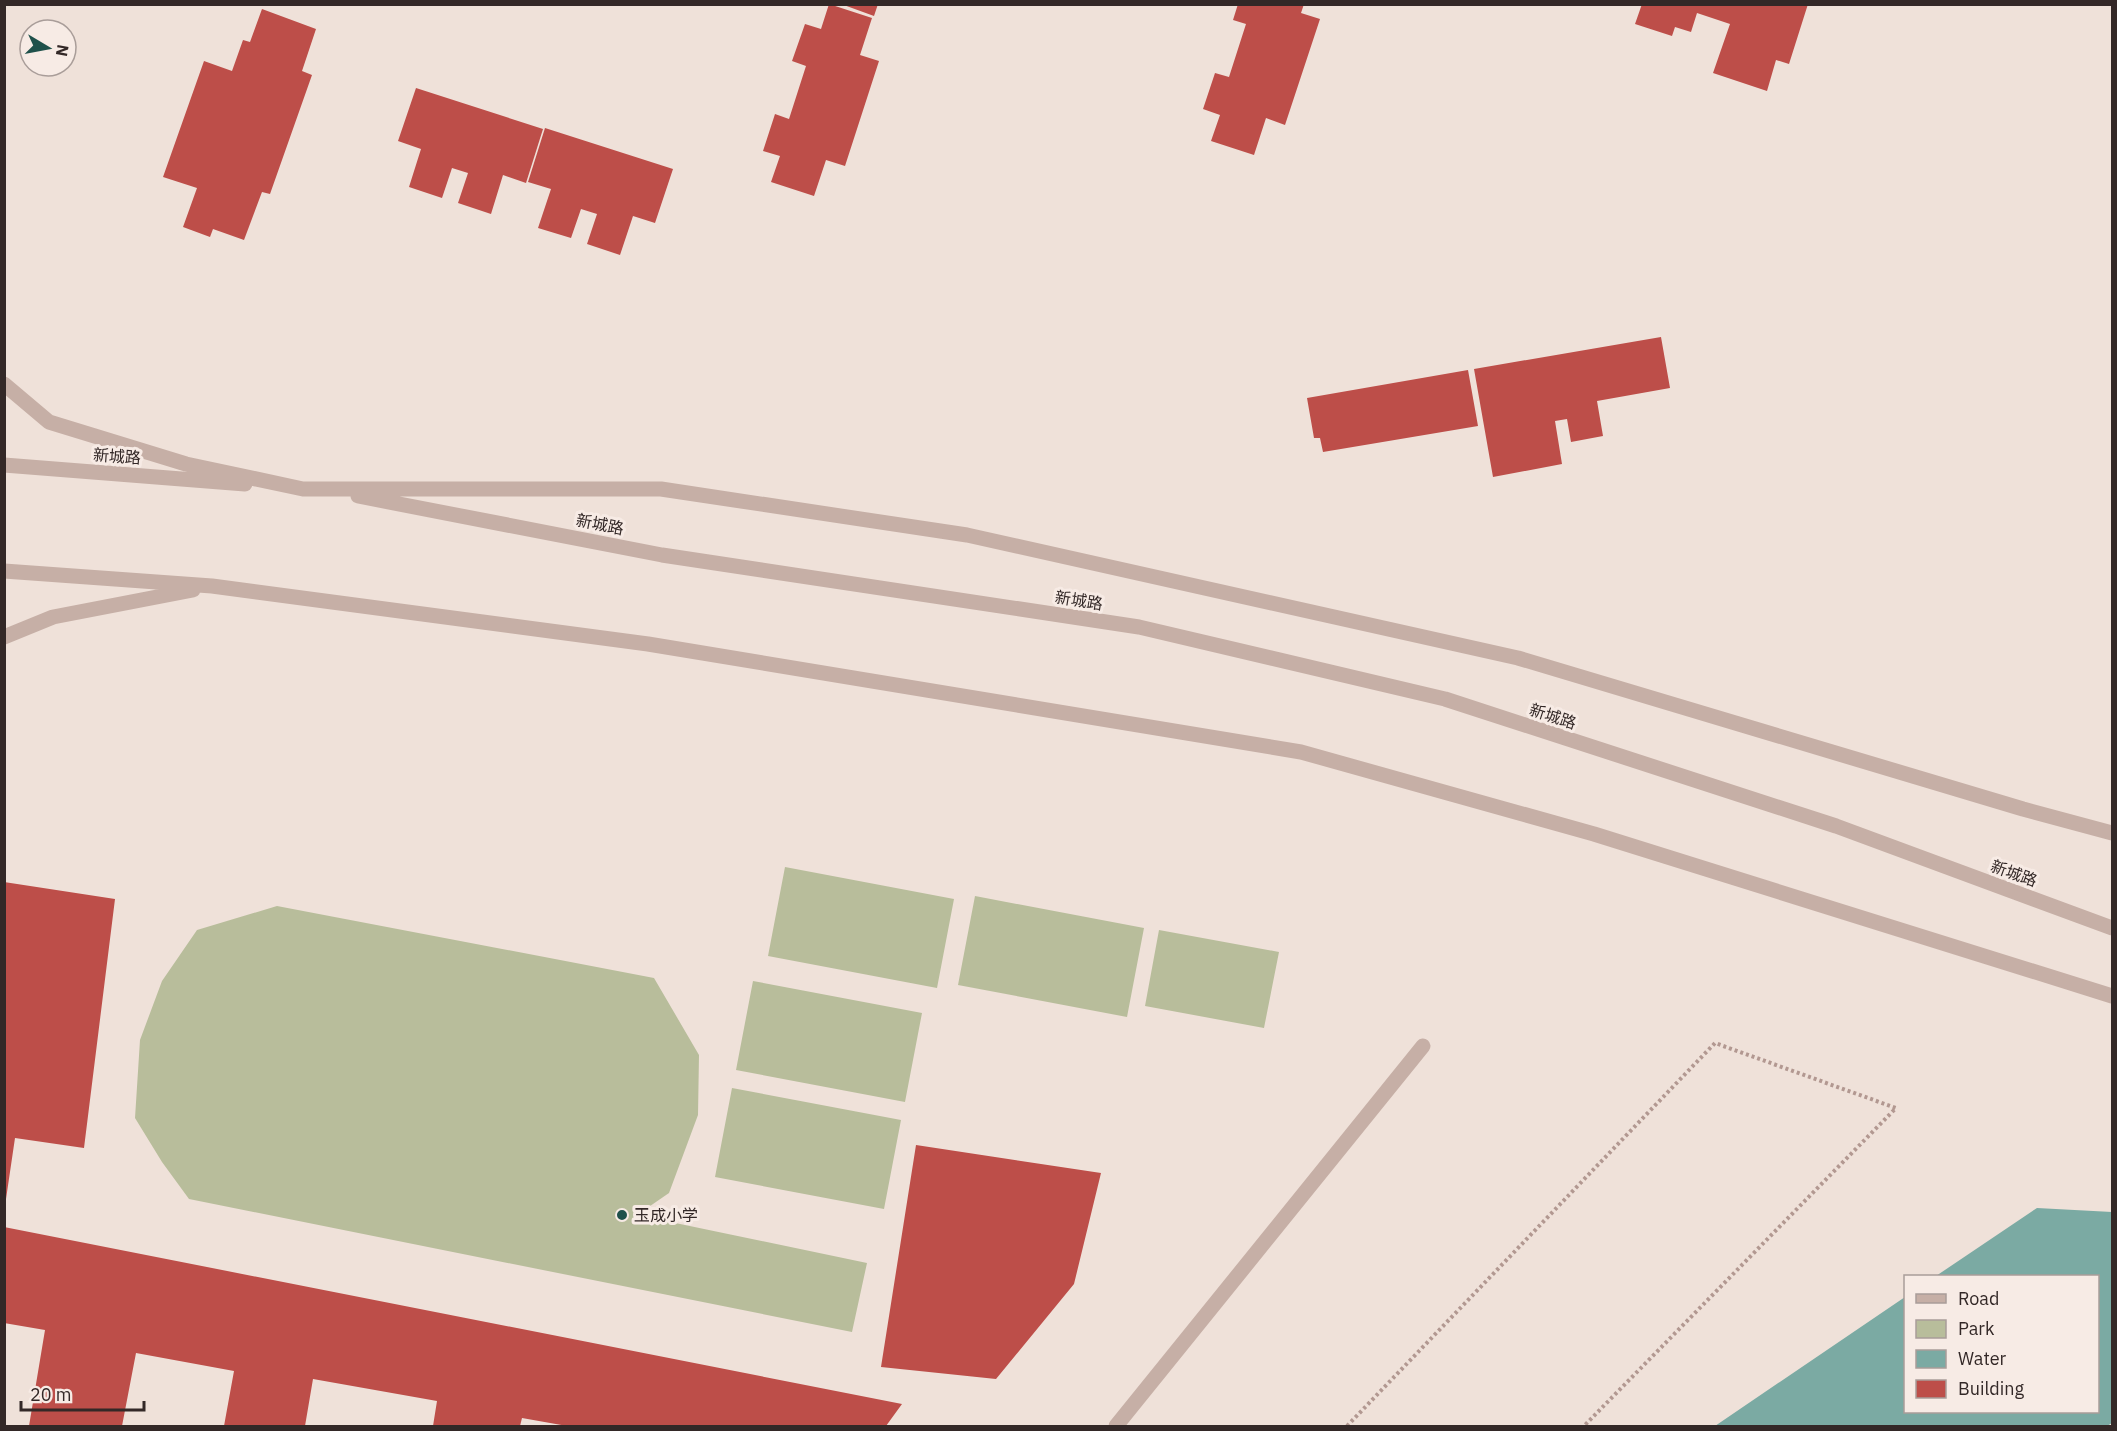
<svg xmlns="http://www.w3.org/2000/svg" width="2117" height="1431" font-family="'IBM Plex Sans','Noto Sans SC',sans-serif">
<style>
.green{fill:#b8bd9b}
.water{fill:#7baaa3}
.building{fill:#bd4e49}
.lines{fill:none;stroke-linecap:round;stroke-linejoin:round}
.path{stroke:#b29891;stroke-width:4;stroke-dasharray:3 3;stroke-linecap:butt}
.minor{stroke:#c6afa6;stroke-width:15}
.poi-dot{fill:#1f514b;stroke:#f7ebe5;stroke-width:2}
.labels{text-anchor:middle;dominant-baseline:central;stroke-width:6;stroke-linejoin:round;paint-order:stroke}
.street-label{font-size:16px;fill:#332827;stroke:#f7ebe5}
.poi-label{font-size:16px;fill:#332827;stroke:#f7ebe5;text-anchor:start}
</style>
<rect width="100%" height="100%" fill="#efe1d9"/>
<!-- green -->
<path class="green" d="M 785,867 L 954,899 L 937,988 L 768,956 Z
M 975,896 L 1144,928 L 1127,1017 L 958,985 Z
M 277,906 L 654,978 L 699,1055 L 698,1115 L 669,1193 L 637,1215 L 867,1263 L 852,1332 L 189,1199 L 162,1162 L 135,1118 L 140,1040 L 162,981 L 197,930 Z
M 1159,930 L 1279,952 L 1264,1028 L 1145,1006 Z
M 753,981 L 922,1013 L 905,1102 L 736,1070 Z
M 732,1088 L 901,1120 L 884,1209 L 715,1177 Z"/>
<!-- water -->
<path class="water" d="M 2037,1208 L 2112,1212 L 2112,1423 L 2107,1426 L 1715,1426 L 1905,1297 L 1906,1412 L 2098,1412 L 2098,1276 L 1936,1276 Z"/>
<!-- building -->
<path class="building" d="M 829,4 L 872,18 L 860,55 L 879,61 L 845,166 L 826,160 L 814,196 L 771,182 L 780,156 L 763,151 L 775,114 L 789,119 L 806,66 L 792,61 L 805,24 L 821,29 Z
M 841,4 L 878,4 L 874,16 Z
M 1238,4 L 1304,4 L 1301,13 L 1320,19 L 1285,125 L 1266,118 L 1254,155 L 1211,141 L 1220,115 L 1203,109 L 1215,73 L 1229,77 L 1246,24 L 1233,20 Z
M 1642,4 L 1808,4 L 1789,64 L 1776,60 L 1767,91 L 1713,73 L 1730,24 L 1697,13 L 1691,32 L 1675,27 L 1672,36 L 1635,24 Z
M 262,9 L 316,29 L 302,71 L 312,75 L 270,194 L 262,192 L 244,240 L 213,229 L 210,237 L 183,227 L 197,188 L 163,177 L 204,61 L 232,71 L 243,40 L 250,42 Z
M 416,88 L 543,129 L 526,183 L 503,175 L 491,214 L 458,203 L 468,173 L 452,168 L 442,198 L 409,187 L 421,149 L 398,141 Z
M 545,128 L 673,169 L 655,223 L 633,216 L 620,255 L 587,244 L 597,214 L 581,209 L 571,238 L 538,228 L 551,189 L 528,182 Z
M 1661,337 L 1670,388 L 1597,401 L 1603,436 L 1571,442 L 1567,419 L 1555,421 L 1562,464 L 1493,477 L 1474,369 Z
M 1468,370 L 1478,426 L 1323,452 L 1320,438 L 1314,438 L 1307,398 Z
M 4,882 L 115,899 L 84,1148 L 15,1138 L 6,1199 Z
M 916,1145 L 1101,1173 L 1074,1284 L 996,1379 L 881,1367 Z
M 4,1227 L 902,1404 L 886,1426 L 567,1426 L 522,1418 L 520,1426 L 433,1426 L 437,1401 L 313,1379 L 305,1426 L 224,1426 L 234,1371 L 136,1353 L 122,1426 L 29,1426 L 45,1330 L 4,1323 Z"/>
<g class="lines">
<!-- path -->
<path class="path" d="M 1347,1426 L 1715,1043 L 1896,1108 L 1584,1426"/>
<!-- minor -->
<path class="minor" d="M 4,384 L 49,422 L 186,464 L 303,489 L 661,489 L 967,535 L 1518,658 L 2023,809 L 2112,833
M 4,465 L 245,484
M 358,496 L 662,555 L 1139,627 L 1445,699 L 1836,826 L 2112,928
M 4,571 L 212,586 L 648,644 L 1301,752 L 1594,834 L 2112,996
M 4,637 L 53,617 L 193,590
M 1116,1426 L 1423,1046"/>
</g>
<!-- markers -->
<circle class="poi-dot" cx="622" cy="1215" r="6"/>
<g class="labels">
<!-- street labels -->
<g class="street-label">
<text transform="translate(117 456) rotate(4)">新城路</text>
<text transform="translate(600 524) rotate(11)">新城路</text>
<text transform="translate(1079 600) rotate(9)">新城路</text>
<text transform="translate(1553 716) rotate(18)">新城路</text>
<text transform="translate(2014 873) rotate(20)">新城路</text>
</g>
<!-- poi labels -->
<g class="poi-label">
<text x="634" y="1215">玉成小学</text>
</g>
</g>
<!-- border -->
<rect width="2117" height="1431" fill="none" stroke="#332827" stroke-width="12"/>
<!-- legend -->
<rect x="1904" y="1275" width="195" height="138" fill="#f7ebe5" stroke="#a99d99" stroke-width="1.5"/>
<rect x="1916" y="1294" width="30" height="9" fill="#c6afa6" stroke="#a99d99" stroke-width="1.5"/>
<text x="1958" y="1305" font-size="18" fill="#332827">Road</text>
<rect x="1916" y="1320" width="30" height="18" fill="#b8bd9b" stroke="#a99d99" stroke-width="1.5"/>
<text x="1958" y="1335" font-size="18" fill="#332827">Park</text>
<rect x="1916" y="1350" width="30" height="18" fill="#7baaa3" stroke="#a99d99" stroke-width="1.5"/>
<text x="1958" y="1365" font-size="18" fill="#332827">Water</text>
<rect x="1916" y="1380" width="30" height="18" fill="#bd4e49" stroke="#a99d99" stroke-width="1.5"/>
<text x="1958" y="1395" font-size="18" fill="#332827">Building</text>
<!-- north arrow -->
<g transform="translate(48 48) rotate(100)"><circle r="28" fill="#f7ebe5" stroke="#a99d99" stroke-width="1.5"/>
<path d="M0-4.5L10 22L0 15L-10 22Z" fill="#1f514b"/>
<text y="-9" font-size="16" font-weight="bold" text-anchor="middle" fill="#332827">N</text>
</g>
<!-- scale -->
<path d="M21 1401v9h123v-9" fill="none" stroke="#332827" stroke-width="3"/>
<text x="30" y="1401" font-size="18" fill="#332827" stroke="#f7ebe5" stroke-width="4.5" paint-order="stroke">20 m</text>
</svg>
